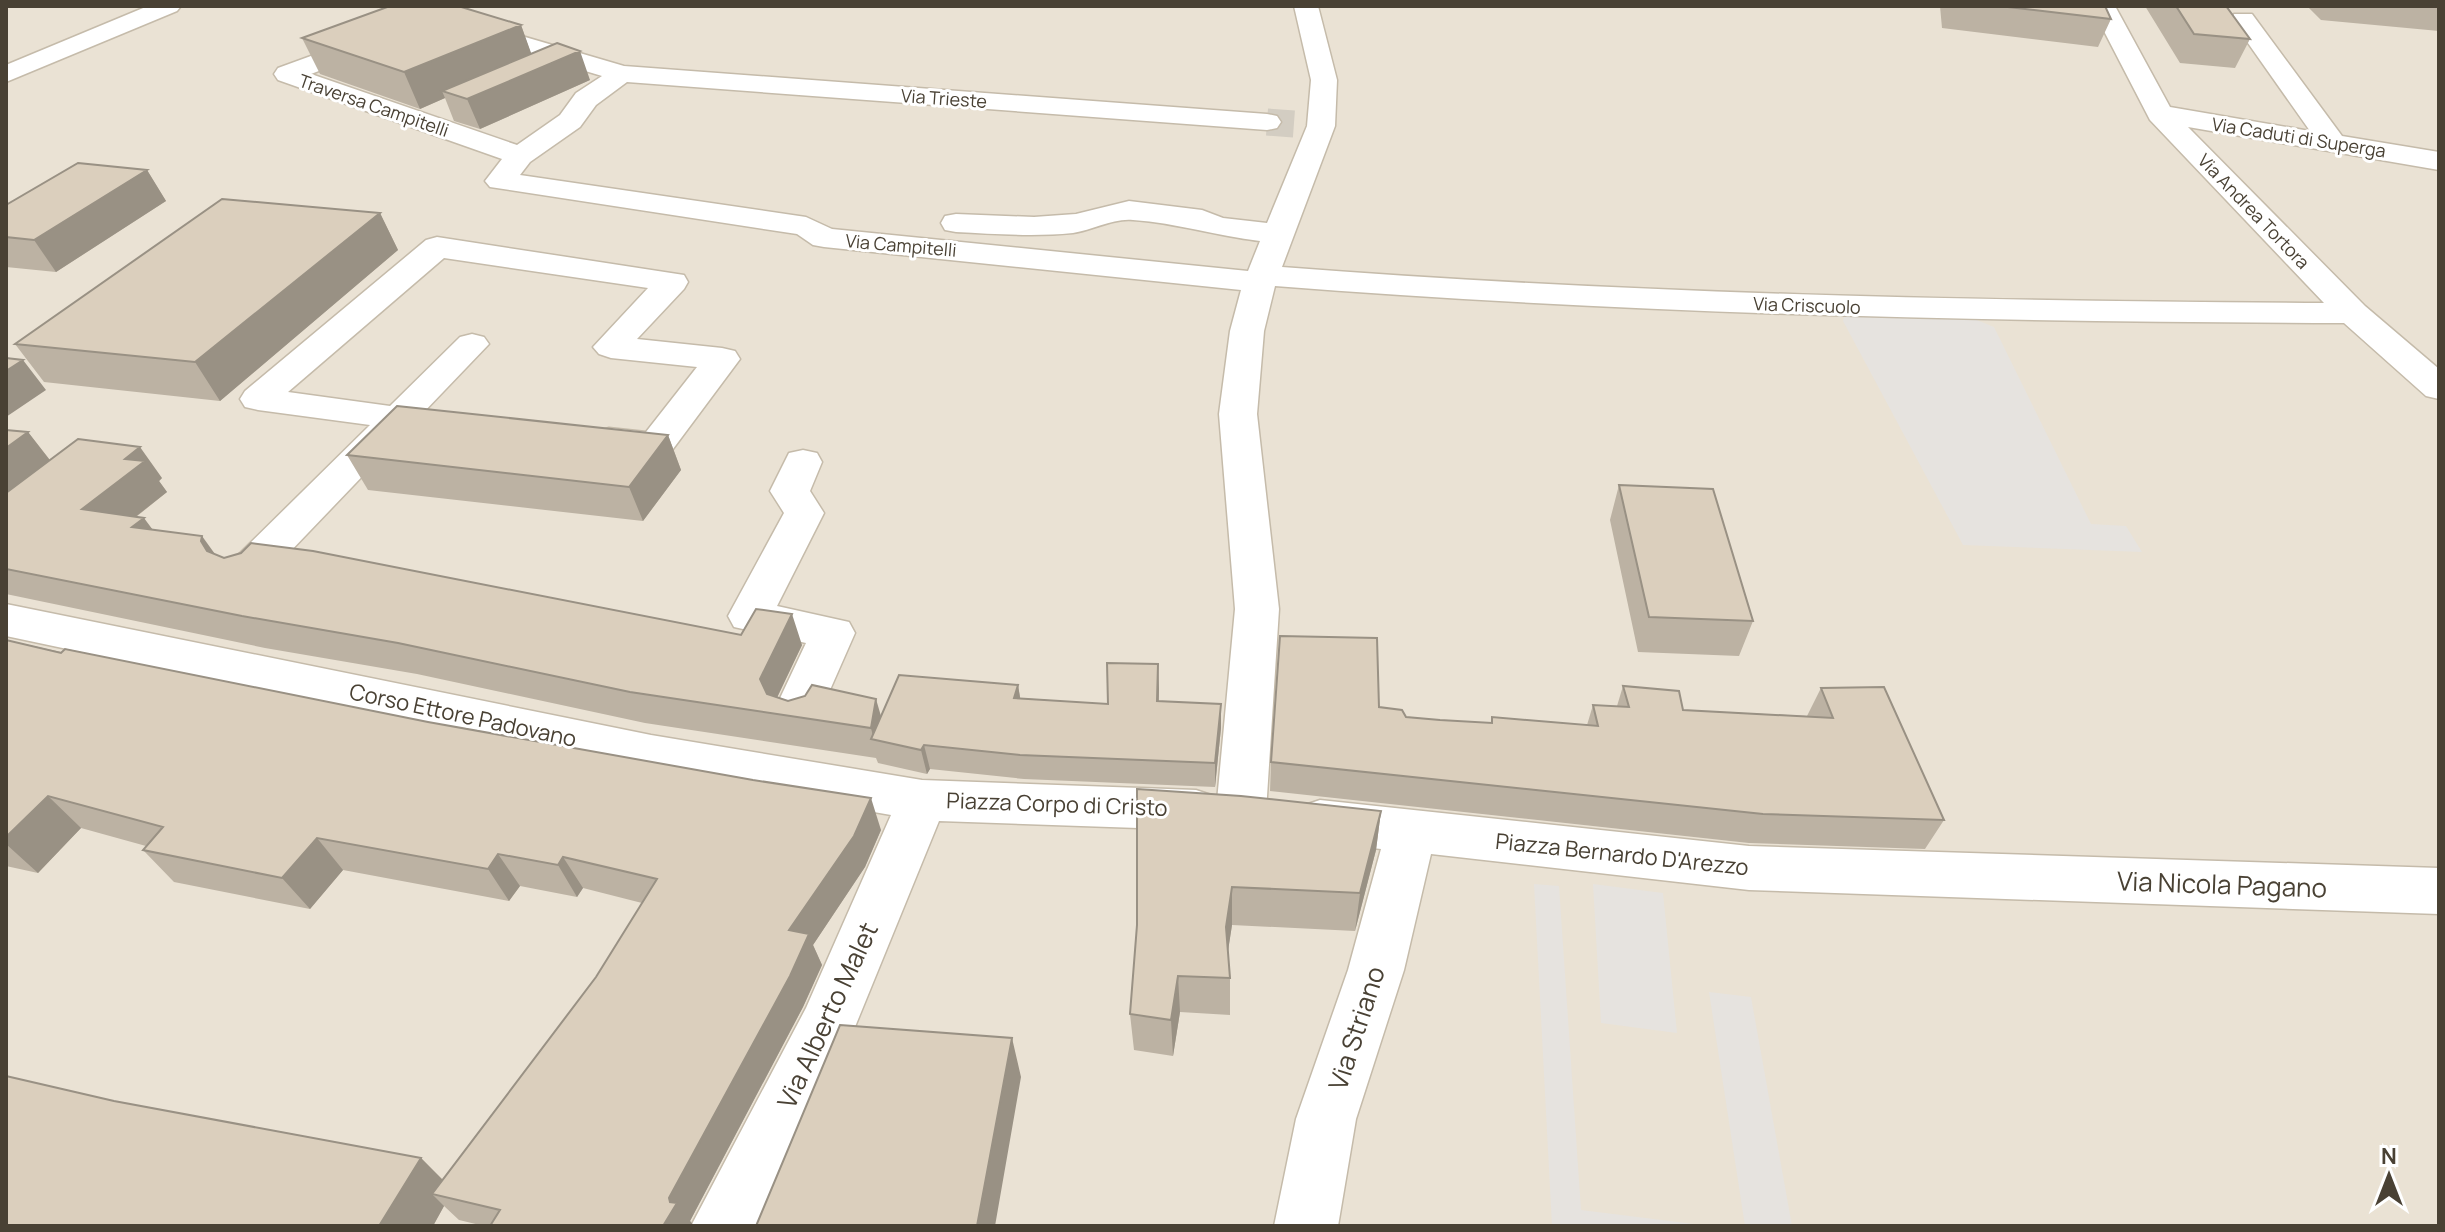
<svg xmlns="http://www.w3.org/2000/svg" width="2445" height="1232" font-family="Manrope,sans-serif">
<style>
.residential{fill:#eae2d4}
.parking{fill:#e6e3df}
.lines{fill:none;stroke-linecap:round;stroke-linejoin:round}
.minor-tunnel{stroke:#d3cdc2;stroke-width:27;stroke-dasharray:27 13;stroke-linecap:butt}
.minor-casing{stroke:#c5bbaa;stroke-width:3}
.minor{fill:#fff;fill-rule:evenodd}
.wall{fill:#bcb2a3}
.shaded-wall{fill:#999184}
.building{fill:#dbcfbd;stroke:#999184;stroke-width:2}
.labels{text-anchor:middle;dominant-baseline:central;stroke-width:6;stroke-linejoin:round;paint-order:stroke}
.far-street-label{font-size:18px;fill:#494134;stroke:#fff}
.street-label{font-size:22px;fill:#494134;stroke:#fff}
.near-street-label{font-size:26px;fill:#494134;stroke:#fff}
</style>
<rect width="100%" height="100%" fill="#f5f0e6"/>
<!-- residential -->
<path class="residential" d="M 6,6 L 2439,6 L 2439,1226 L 6,1226 Z"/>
<!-- parking -->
<path class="parking" d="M 1845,314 L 1972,318 L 1994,327 L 2091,524 L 2126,526 L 2142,552 L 1963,545 L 1843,321 Z
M 1534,884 L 1559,886 L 1581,1210 L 1710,1226 L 1552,1226 Z
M 1593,884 L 1663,893 L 1677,1033 L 1601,1023 Z
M 1709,992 L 1751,997 L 1792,1226 L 1745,1226 Z"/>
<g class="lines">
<!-- minor-tunnel -->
<path class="minor-tunnel" d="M 1267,122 L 1321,126"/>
<!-- minor casing -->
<g class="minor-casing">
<path id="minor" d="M 148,6 L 181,6 L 177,11 L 6,82 L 6,65 Z
M 382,6 L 420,6 L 624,66 L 1267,114 L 1277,116 L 1281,122 L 1277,128 L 1267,130 L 627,82 L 596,105 L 580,127 L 530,162 L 520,175 L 806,217 L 832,229 L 1248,271 L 1260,241 C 1217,236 1177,223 1133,220 C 1113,218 1093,230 1073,233 C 1034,237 995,234 956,232 L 945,230 L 941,223 L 945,216 L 956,214 L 1034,217 L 1076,214 L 1129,201 L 1202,210 L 1223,218 L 1267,223 L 1307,126 L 1311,80 L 1294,6 L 1318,6 L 1337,80 L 1335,126 L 1282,267 C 1629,294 1976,301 2324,303 L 2150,120 L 2091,6 L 2115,6 L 2170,107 L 2310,131 L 2231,19 L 2234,14 L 2252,14 L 2342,136 L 2439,152 L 2439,170 L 2188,127 L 2365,306 L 2439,369 L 2439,399 L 2426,396 L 2344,323 C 1987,322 1631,314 1275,286 L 1264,331 L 1257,414 L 1279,609 L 1266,812 L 1259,826 L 1241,832 L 1223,826 L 1218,816 L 1214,824 L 1196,830 L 939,821 L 848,1044 L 757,1226 L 691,1226 L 806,1008 L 891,815 L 651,773 L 6,636 L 6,604 L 651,735 L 922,780 L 1196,790 L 1214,796 L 1217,801 L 1235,609 L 1219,414 L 1230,331 L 1241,290 L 824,247 L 813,245 L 797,234 L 490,187 L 485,181 L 502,159 L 278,80 L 274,74 L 278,68 L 363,37 L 381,37 L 384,42 L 381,47 L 311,74 L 517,145 L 560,115 L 576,93 L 602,76 L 386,11 Z
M 437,237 L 684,275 L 688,282 L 684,289 L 637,339 L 722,348 L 735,351 L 740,359 L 670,453 L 656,457 L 596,448 L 590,440 L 596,432 L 609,428 L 646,432 L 697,367 L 611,358 L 599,354 L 593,347 L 648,288 L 444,258 L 288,392 L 390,406 L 460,337 L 472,334 L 484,337 L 489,344 L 262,581 L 247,586 L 232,581 L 226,571 L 232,561 L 370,425 L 258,410 L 245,407 L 240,399 L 245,391 L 426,240 Z
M 803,450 L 817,453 L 822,462 L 810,491 L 824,513 L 777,606 L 849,622 L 855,633 L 815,724 L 798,729 L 781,724 L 774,711 L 806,643 L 734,627 L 728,616 L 784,513 L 770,491 L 789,453 Z
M 1320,800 L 1749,846 L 2439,868 L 2439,914 L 1749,890 L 1431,854 L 1404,970 L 1356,1119 L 1338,1226 L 1274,1226 L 1296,1119 L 1348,970 L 1381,849 L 1320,842 L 1302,836 L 1295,821 L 1302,806 Z"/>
</g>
<!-- minor -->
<use href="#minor" class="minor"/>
</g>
<!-- wall -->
<path class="wall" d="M 1940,6 L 2105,6 L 2111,19 L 2098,47 L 1942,28 Z
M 2145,6 L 2226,6 L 2250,39 L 2235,68 L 2180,63 Z
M 2307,6 L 2439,6 L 2439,31 L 2321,20 Z
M 521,25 L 531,54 L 590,80 L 480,129 L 454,121 L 445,98 L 420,109 L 320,74 L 302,38 Z
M 147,170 L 166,201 L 56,272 L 6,267 L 6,237 Z
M 380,213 L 398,250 L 220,401 L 44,382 L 15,344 Z
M 6,430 L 28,432 L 50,460 L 162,478 L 159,481 L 167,492 L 136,517 L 153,530 L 224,558 L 802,645 L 777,698 L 788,701 L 881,716 L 1018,685 L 1020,698 L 1108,704 L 1158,664 L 1159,701 L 1221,704 L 1221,728 L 1215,787 L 1024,779 L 930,769 L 927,774 L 878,763 L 876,758 L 645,723 L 417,674 L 265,648 L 6,594 Z
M 668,435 L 681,470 L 643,521 L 368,490 L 347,455 Z
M 1619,485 L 1753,621 L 1739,656 L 1638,652 L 1610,520 Z
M 6,640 L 881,830 L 865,867 L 813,945 L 822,965 L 803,1007 L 690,1221 L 694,1226 L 484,1226 L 459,1220 L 444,1206 L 433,1226 L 6,1226 L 114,1101 L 421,1158 L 442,1180 L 596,977 L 642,903 L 583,888 L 577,897 L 520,886 L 509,901 L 343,870 L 310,909 L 174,882 L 143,850 L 146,846 L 81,828 L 38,873 L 6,866 Z
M 1623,686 L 1683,710 L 1807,716 L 1821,688 L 1944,820 L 1925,849 L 1749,843 L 1270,791 L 1271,762 L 1379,707 L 1406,717 L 1440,720 L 1491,723 L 1492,717 L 1587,725 L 1593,705 L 1617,706 Z
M 1381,811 L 1376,850 L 1355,931 L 1232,925 L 1228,950 L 1230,978 L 1230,1015 L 1180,1012 L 1173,1056 L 1134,1050 L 1130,1014 L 1137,925 Z"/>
<!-- shaded-wall -->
<path class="shaded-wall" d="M 521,25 L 534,61 L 442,91 L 445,98 L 420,109 L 404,72 Z
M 580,51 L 590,80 L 480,129 L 467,99 Z
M 147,170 L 166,201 L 56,272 L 34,240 Z
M 380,213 L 398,250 L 220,401 L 195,362 Z
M 23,360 L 46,390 L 6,417 L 6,371 Z
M 28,432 L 52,463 L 6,497 L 6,448 Z
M 668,435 L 681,470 L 643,521 L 629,487 Z
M 140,447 L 162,478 L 159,481 L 167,492 L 106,540 L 82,509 L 125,459 Z
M 144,518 L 167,549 L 132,527 Z
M 202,536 L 225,568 L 207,551 L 201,541 Z
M 792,614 L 802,645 L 771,710 L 760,679 Z
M 1158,664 L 1159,689 L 1158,725 L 1157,701 Z
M 1018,685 L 1022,709 L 1014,698 Z
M 876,699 L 885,730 L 874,740 L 871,728 Z
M 1221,704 L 1221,728 L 1215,787 L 1215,763 Z
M 924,745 L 930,769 L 927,774 L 921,750 Z
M 48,796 L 81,828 L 38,873 L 6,844 L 6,837 Z
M 871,798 L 881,830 L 865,867 L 813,945 L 822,965 L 803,1007 L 690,1221 L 694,1226 L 663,1226 L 670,1202 L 669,1198 L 789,930 Z
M 1381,811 L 1376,850 L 1355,931 L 1360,893 Z
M 317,838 L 343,870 L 310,909 L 282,878 Z
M 498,854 L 520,886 L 509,901 L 488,869 Z
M 563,857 L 583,888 L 577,897 L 558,865 Z
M 1232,887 L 1232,925 L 1226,964 L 1226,927 Z
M 1178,976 L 1180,1012 L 1173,1056 L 1171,1020 Z
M 1012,1038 L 1021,1077 L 995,1226 L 977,1226 Z
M 421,1158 L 453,1190 L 432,1194 L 444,1206 L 433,1226 L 379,1226 Z"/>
<!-- building -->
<path class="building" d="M 390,6 L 458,6 L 521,25 L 404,72 L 302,38 Z
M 1999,6 L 2105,6 L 2111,19 Z
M 2176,6 L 2226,6 L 2250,39 L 2194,34 Z
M 557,43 L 580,51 L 467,99 L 442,91 Z
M 78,163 L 147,170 L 34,240 L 6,237 L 6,205 Z
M 222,199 L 380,213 L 195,362 L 15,344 Z
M 6,358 L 23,360 L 6,371 Z
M 397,406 L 668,435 L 629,487 L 347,455 Z
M 6,430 L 28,432 L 6,448 Z
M 78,439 L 140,447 L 125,459 L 145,461 L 82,509 L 144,518 L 132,527 L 202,536 L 201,541 L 207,551 L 224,558 L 241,553 L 251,543 L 313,551 L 741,635 L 756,609 L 792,614 L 760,679 L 767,694 L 788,701 L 805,696 L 812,685 L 876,699 L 871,728 L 630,692 L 398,643 L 242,616 L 6,569 L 6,493 Z
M 1619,485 L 1713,489 L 1753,621 L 1649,617 Z
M 1280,636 L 1377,638 L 1379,707 L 1402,710 L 1406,717 L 1440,720 L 1492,723 L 1492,717 L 1598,726 L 1593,705 L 1629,707 L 1623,686 L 1679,691 L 1683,710 L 1833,718 L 1821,688 L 1884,687 L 1944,820 L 1763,814 L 1271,762 Z
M 6,640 L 61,653 L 65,649 L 428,722 L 753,780 L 871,798 L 854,836 L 789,930 L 809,934 L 790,976 L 669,1198 L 670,1202 L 677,1203 L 663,1226 L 490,1226 L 500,1210 L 432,1194 L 596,977 L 657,879 L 563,857 L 558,865 L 498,854 L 488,869 L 317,838 L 282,878 L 143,850 L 163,827 L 48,796 L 6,837 Z
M 1107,663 L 1158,664 L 1157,701 L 1221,704 L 1215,763 L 1020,755 L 924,745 L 921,750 L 871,739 L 899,675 L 1018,685 L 1014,698 L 1108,704 Z
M 1137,789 L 1241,796 L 1381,811 L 1360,893 L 1232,887 L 1226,927 L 1230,978 L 1178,976 L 1171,1020 L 1130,1014 L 1137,925 Z
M 840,1025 L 1012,1038 L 977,1226 L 756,1226 Z
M 6,1076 L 114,1101 L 421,1158 L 379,1226 L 6,1226 Z"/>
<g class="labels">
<!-- far-street labels -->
<g class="far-street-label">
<text transform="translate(944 98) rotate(4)">Via Trieste</text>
<text transform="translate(374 105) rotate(19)">Traversa Campitelli</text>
<text transform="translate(2299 137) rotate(9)">Via Caduti di Superga</text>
<text transform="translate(2254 211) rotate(46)">Via Andrea Tortora</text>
<text transform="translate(901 245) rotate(5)">Via Campitelli</text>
<text transform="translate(1807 305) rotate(2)">Via Criscuolo</text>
</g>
<!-- street labels -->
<g class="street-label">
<text transform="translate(463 715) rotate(12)">Corso Ettore Padovano</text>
<text transform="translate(1057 804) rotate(2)">Piazza Corpo di Cristo</text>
<text transform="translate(1622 854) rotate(6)">Piazza Bernardo D'Arezzo</text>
</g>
<!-- near-street labels -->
<g class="near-street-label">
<text transform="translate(2222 884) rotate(2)">Via Nicola Pagano</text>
<text transform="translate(827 1015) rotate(-65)">Via Alberto Malet</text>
<text transform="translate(1356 1028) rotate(-72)">Via Striano</text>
</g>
</g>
<!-- border -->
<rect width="2445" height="1232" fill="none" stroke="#494134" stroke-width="16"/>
<!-- north arrow -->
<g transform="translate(2389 1176)" stroke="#ffffff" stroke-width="6" paint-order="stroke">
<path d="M0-6L14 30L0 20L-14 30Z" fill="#494134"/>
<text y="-12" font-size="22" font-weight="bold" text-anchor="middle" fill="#494134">N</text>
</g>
</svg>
